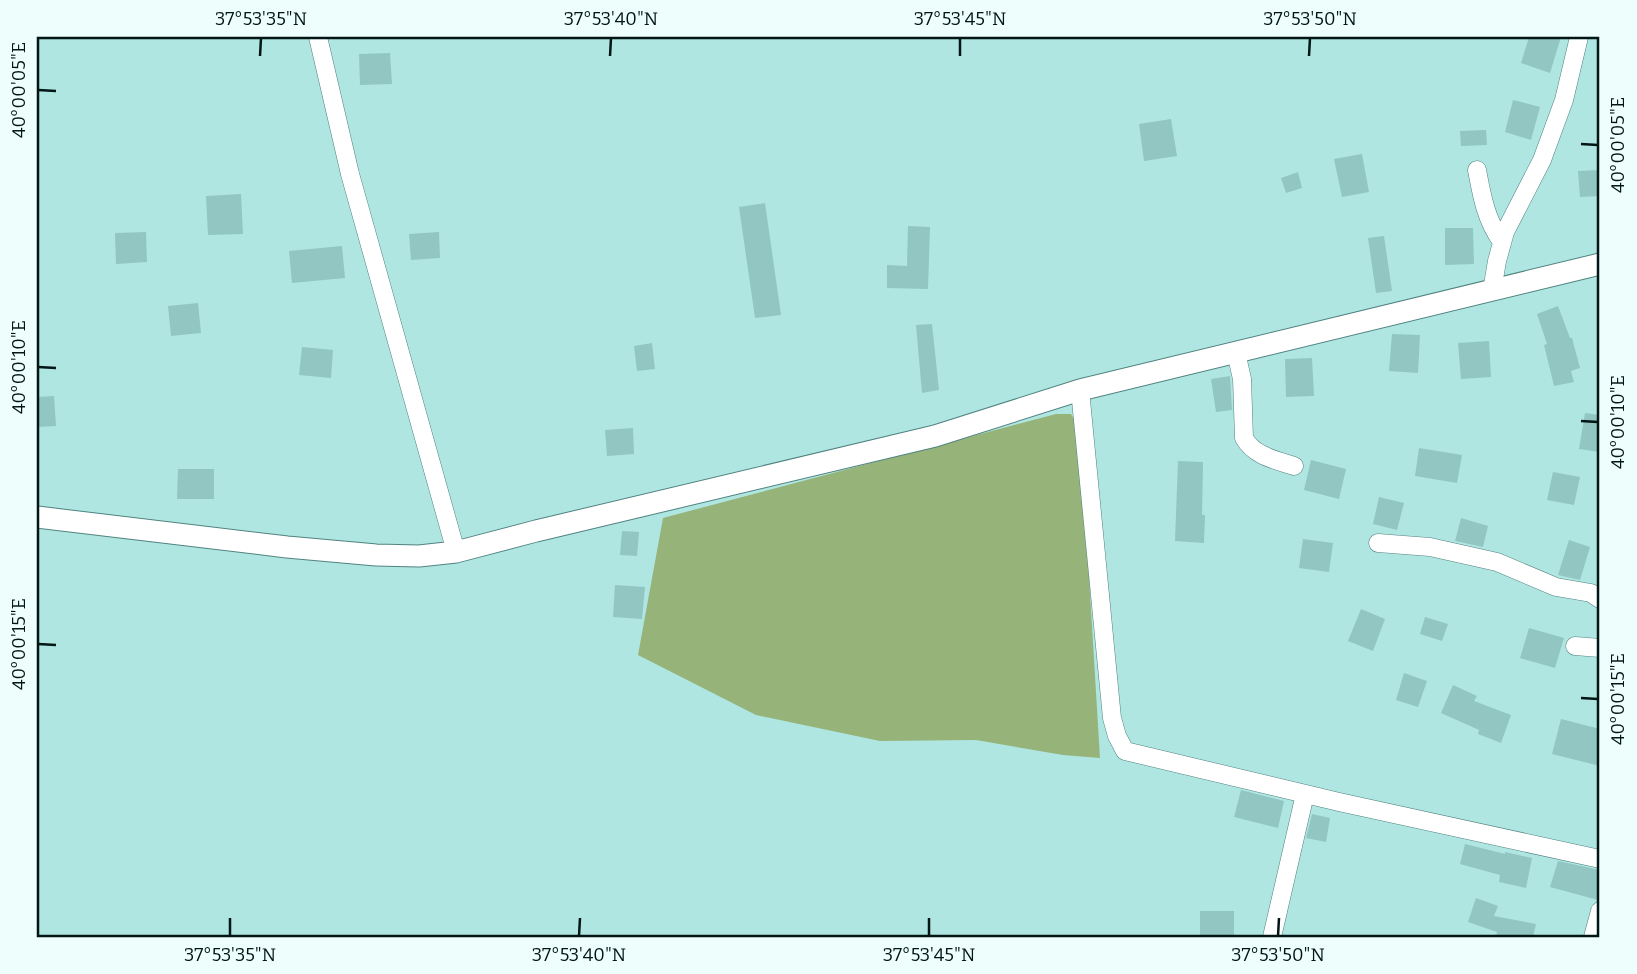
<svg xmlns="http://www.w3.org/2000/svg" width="1637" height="974" font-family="Bitter,serif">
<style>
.green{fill:#96b37a}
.building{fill:#91c6c2}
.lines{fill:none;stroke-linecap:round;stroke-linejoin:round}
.minor-casing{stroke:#508380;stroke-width:19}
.tertiary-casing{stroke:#508380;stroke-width:23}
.minor{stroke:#fff;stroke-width:18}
.tertiary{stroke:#fff;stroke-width:21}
.ticks{fill:none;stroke:#021615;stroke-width:2.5}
.neatline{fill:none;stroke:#021615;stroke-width:2.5}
.ticks-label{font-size:18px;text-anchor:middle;fill:#021615}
</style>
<rect width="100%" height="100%" fill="#b0e6e1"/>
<!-- green -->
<path class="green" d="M 1056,414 L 1071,414 L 1080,428 L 1100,758 L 1063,755 L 976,740 L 880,741 L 756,715 L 638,655 L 663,518 Z"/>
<!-- building -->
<path class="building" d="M 1529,37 L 1561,37 L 1550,73 L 1521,63 Z
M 390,53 L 392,84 L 360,85 L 359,54 Z
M 1513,100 L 1540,107 L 1531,140 L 1505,132 Z
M 1171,119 L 1177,156 L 1144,161 L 1139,124 Z
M 1486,130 L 1487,145 L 1461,146 L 1460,131 Z
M 1362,154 L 1369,192 L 1342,197 L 1334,159 Z
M 1600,170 L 1600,196 L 1580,197 L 1578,171 Z
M 1298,172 L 1302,188 L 1286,193 L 1281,178 Z
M 241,194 L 243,234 L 208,235 L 206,196 Z
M 765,203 L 781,315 L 755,318 L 739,207 Z
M 908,226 L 930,227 L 928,289 L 887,288 L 887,265 L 907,266 Z
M 1445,228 L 1473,228 L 1474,264 L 1445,265 Z
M 146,232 L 147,262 L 116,264 L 115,233 Z
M 439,232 L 440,258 L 411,260 L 409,234 Z
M 1384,236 L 1392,291 L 1376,293 L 1368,238 Z
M 342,246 L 345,278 L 292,283 L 289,251 Z
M 198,303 L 201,333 L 171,336 L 168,306 Z
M 1558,306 L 1570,338 L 1572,338 L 1580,368 L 1571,371 L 1574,382 L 1554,386 L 1544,345 L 1547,344 L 1537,314 Z
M 932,324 L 939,390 L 922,393 L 916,325 Z
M 1392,334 L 1420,335 L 1418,373 L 1389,371 Z
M 1489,341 L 1491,377 L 1461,379 L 1458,343 Z
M 652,343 L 655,369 L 637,371 L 634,346 Z
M 302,347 L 333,350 L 331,378 L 299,375 Z
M 1312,358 L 1314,396 L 1286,397 L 1285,359 Z
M 1230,376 L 1232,410 L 1216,412 L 1211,379 Z
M 54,396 L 56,426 L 37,427 L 37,397 Z
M 1585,413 L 1600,415 L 1600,452 L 1579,449 Z
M 633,428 L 634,454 L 607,456 L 605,430 Z
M 1419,448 L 1462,455 L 1457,483 L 1415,476 Z
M 1311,460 L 1346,469 L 1339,499 L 1304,490 Z
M 1178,461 L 1203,462 L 1202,515 L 1205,515 L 1204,543 L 1175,541 Z
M 178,469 L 214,469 L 214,499 L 177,499 Z
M 1553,472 L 1580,477 L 1574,505 L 1547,500 Z
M 1379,497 L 1404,503 L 1397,530 L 1373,524 Z
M 1461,518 L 1488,526 L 1483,547 L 1455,541 Z
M 622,531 L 639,532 L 637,556 L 620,555 Z
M 1303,539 L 1333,543 L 1329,572 L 1299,568 Z
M 1569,540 L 1590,547 L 1580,580 L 1558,575 Z
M 615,585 L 645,587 L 642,619 L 613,617 Z
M 1361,609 L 1385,619 L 1373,651 L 1348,641 Z
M 1425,617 L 1448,624 L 1442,641 L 1420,634 Z
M 1529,628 L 1564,638 L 1555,668 L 1520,658 Z
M 1404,673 L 1427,681 L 1418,707 L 1396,700 Z
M 1453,685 L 1477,696 L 1474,701 L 1511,715 L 1501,743 L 1478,734 L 1479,730 L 1441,713 Z
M 1561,719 L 1600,729 L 1600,766 L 1552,754 Z
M 1241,790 L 1284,801 L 1278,828 L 1234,817 Z
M 1312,814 L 1330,818 L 1326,842 L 1306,838 Z
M 1465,844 L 1505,854 L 1505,852 L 1532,858 L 1526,888 L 1499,882 L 1500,875 L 1460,864 Z
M 1558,861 L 1600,870 L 1598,900 L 1550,887 Z
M 1476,898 L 1498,906 L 1494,916 L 1536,924 L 1533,937 L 1496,937 L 1497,932 L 1468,922 Z
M 1200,911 L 1234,911 L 1234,937 L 1200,937 Z"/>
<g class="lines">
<!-- minor casing -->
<g class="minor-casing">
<path id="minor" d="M 318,37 L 350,174 L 456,552
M 1477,170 C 1482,197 1486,220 1502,242
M 1492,291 L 1497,261 L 1505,232 L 1542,160 L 1564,100 L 1579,37
M 1236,352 L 1242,379 L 1244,438 C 1254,456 1276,460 1294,466
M 1080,390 L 1112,718 L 1117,736 L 1125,751 L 1339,802 L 1600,859
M 1378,543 L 1430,547 L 1497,562 L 1556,587 L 1591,593 L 1600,599
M 1575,646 L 1600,648
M 1272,937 L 1305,794
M 1593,937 L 1600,911"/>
</g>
<!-- tertiary casing -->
<g class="tertiary-casing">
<path id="tertiary" d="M 37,517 L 287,547 L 376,555 L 419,556 L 456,552 L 536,531 L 935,436 L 1080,390 L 1600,264"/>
</g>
<!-- minor -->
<use href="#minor" class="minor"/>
<!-- tertiary -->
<use href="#tertiary" class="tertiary"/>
</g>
<!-- ticks -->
<path class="ticks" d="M 260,56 L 261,38M 610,56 L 611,38M 960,56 L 960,38M 1309,56 L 1310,38M 38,90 L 56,91M 1581,144 L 1598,145M 38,367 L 56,368M 1581,421 L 1598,422M 38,644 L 56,645M 1581,698 L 1598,699M 230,936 L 230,918M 579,936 L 580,918M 929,936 L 929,918M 1278,936 L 1279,918"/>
<!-- border -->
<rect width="1637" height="974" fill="none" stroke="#eefefd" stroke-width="77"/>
<rect x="38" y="38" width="1560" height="898" class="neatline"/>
<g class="ticks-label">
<text x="261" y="25">37°53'35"N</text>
<text x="611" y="25">37°53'40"N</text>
<text x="960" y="25">37°53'45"N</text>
<text x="1310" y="25">37°53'50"N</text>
<text transform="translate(19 90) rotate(-90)" y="6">40°00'05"E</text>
<text transform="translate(1618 145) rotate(-90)" y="6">40°00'05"E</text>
<text transform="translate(19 367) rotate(-90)" y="6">40°00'10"E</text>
<text transform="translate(1618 422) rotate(-90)" y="6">40°00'10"E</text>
<text transform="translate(19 644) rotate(-90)" y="6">40°00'15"E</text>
<text transform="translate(1618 699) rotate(-90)" y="6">40°00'15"E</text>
<text x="230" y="961">37°53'35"N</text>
<text x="579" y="961">37°53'40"N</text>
<text x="929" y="961">37°53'45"N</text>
<text x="1278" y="961">37°53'50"N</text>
</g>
</svg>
